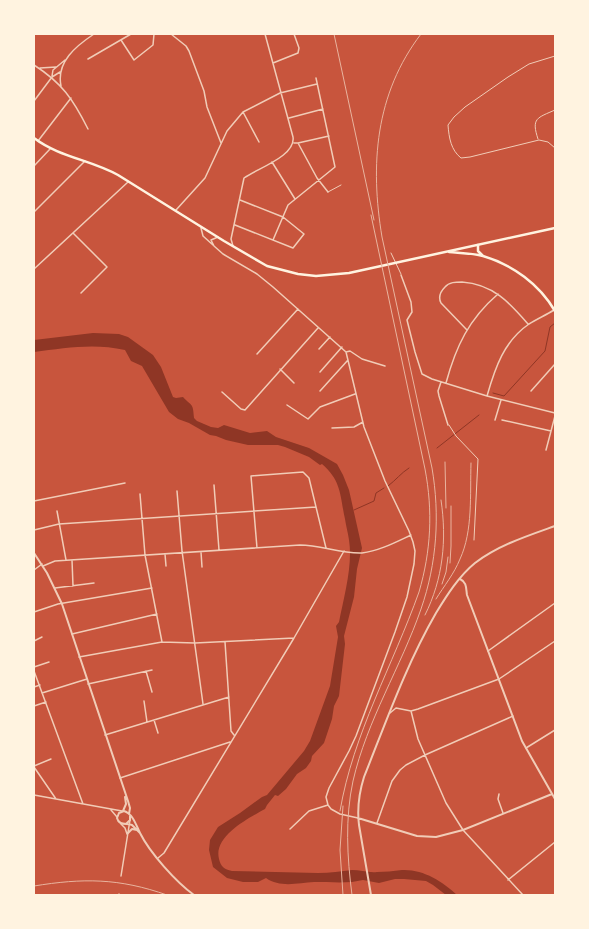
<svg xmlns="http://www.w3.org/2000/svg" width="589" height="929" font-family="'DejaVu Sans',sans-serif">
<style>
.water{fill:#8f3625}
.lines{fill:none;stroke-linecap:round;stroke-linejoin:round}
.stream{stroke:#8f3625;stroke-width:1}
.service{stroke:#f1ccb7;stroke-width:1}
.minor{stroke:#f1ccb7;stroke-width:1.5}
.tertiary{stroke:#f1ccb7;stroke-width:2}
.secondary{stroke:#fff3e0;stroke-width:2.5}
.primary{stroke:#fff3e0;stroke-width:2.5}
.rail{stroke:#e9b49f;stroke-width:1}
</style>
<rect width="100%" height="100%" fill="#c8553d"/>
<!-- water -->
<path class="water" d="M 93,333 L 119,334 L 128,337 L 153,355 L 161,367 L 173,397 L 176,398 L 183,397 C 192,407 193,402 194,418 L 197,421 L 211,427 L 218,428 L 224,425 L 250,433 L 267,431 L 276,437 L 309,448 L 337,464 L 343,475 L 349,490 L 362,548 L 357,569 L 354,597 L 344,636 L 345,644 L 339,696 L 334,706 L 332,719 L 324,743 L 312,756 L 311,761 L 306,768 L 297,774 L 286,789 L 278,796 L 275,795 L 267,805 L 265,809 C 249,818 213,836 219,859 C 221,867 224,869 232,871 L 318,873 C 330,873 341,871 352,870 C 360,870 369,873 377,872 C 385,872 393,871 402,870 C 423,869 442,881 457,895 L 446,895 L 433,885 L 426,881 L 404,879 L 395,879 L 379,883 L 363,880 L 352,882 C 339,883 327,882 314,882 C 298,883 280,888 266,878 L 258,882 L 243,882 L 227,878 L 213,867 L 209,850 L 210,840 L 218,827 L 240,813 L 262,797 L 267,795 L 304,751 L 310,741 L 330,686 L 338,637 L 336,626 L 339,622 C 344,597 353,565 349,540 C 348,533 346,526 345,519 C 340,497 342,481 322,464 L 320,465 L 309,457 L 285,447 L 278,445 L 248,445 L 226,440 L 216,436 L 210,435 L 189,423 L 178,419 L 169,412 L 142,366 L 131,361 L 125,350 C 94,343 65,348 34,352 L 34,340 Z"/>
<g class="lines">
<!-- stream -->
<path class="stream" d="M 493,393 L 504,396 L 545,351 L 550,327 L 555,323
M 437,448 L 479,415
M 388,486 C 396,480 401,473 409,468
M 354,510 L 374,501 L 376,493 L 384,488"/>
<!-- service -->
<path class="service" d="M 555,56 L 529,64 L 508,77 L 465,107 L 454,117 L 448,125 C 449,138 451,150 461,158 L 470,157 L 539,140 L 548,142 L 555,148
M 538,139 C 531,118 537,118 555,110
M 328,192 L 341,185
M 391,253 L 401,274
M 449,425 L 456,436 L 478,459 L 474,540"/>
<!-- minor -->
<path class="minor" d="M 171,34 L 186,46 L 189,51 L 204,91 L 207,107 L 221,143
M 121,40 L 134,60 L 153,45 L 154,34
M 88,59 L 131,34
M 273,63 L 298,53 L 299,48 L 294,34
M 34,65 C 62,83 73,99 88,129
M 40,68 L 56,67
M 52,76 L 53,70 L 65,60
M 61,86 C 56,62 76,46 94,34
M 34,101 L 52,77 L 60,72
M 243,112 L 259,142
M 289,118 L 323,109
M 38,141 L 71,98
M 294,143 L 298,143 L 317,178 L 328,192
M 298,143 L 329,136
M 272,162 L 295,199
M 34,166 L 50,149
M 176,210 L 205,178 L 227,131 L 243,112 L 280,93 L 317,84
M 34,212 L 85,161
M 235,225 L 293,248 L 304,234 L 283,217 L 240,200
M 201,228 L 203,236 L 213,245
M 73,233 L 107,267 L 81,293
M 218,237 L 211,240 L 214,246 L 223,254 L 257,274 L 273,287 L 346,352 L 364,427 L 385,481 L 409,531 L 413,542 L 415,551 L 414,564 L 407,597 L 395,632 L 356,736 L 349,751 L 329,788 L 326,797 L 328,805 L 331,809 L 340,814 L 358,818
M 273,240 L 288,205 L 335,167 L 316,78
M 233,246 L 231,239 L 244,178 C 258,168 296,156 293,137 L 265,34
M 34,269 L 128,182
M 401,275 L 411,302 L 412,312 L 407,320 L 415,352 L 422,374 L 432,379 L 487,396 L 555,413
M 467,330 L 441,303 C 438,297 440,292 445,287 C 449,282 456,282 462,282 C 493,284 510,303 528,324
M 319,349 L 330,337
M 346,352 L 350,351 L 362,359 L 385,366
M 257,354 L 298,309
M 280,369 L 294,383
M 320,372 L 342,347
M 441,382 L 438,391 L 439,396 L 448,425
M 446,383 C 456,346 469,319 498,294
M 320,391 L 348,360
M 531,391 L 555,364
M 222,392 L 241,409 L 245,410 L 318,328
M 487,396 C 495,368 504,341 529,324 C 537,319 546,315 554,310
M 287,405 L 308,419 L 320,407 L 355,394
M 495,420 L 501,400
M 502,420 L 551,431
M 332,428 L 354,427 L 363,422
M 546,450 L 555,416
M 214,485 L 219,550
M 177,491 L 182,551 L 203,704
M 140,494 L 145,555 L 162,642
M 34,501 L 125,483
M 57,511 L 66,560
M 34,530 L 59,524 L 316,507 L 326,548
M 257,548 L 251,476 L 303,472 L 309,478 L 316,507
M 201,552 L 202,567
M 165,554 L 166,566
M 72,560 L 73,586
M 43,566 L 55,561 L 300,545 C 321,545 341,554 362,553 C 379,551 396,542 411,535
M 34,570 L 42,564
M 55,588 L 94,583
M 34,612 L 58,604 L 152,588
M 72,634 L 157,614
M 34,641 L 42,637
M 225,642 L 231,731 L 234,735
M 488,651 L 555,603
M 79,657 L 162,642 L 195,643 L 294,638
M 34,667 L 49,662
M 34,671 L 83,804
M 146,671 L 152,692
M 88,684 L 152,670
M 34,687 L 40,685
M 42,693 L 87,679
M 144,701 L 147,722
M 34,706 L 46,702
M 411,711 L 418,739 L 446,803 L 463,830 L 523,895
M 390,713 L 396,708 L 411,711 L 418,709 L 499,679 L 555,641
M 154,720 L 158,733
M 105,735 L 229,697
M 526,748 L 555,730
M 34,766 L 51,759
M 34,767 L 56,799
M 120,778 L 230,742
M 499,794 L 498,799 L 503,813
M 34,795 L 122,811
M 111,810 L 117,817
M 377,823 L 392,781 L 400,770 L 406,765 L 425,755 L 513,716
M 121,824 L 125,828 L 127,834
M 290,829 L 309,811 L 328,805
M 158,858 L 164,853 L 294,638 L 344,551
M 121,876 L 130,820
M 508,880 L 555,842
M 119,895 L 119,894"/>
<!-- tertiary -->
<path class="tertiary" d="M 34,553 L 47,573 L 62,604 L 128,801 L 130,808 L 129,814
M 460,579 C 467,582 466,589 467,595 L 522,741 L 555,799
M 123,811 L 126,804 L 125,797
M 358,818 L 417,836 L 436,837 L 463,830 L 552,794
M 126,824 L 130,820 L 130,816
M 128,833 L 132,829 L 137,830
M 140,833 L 132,825 C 126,823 119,826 117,818 L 119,813 L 124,811 C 133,814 136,825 140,833 C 150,853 176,882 194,895
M 371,895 L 359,825 C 357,809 359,793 364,777 C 386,722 406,665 436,613 C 447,595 459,576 475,563 C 499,545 527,536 555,526"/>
<!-- secondary -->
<path class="secondary" d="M 478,245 L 478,251 L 483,256
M 449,252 C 460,253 472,253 483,256 C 513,265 539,284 555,311"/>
<!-- primary -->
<path class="primary" d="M 34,138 C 59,157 91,160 118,175 L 224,241 L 267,266 L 298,274 L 316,276 L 349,273 L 555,228"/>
<!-- rail -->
<path class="rail" d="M 334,34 L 374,220
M 445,462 L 446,508
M 450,563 L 451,546 L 451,506
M 442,584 L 446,572 L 448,557
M 436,599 C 444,586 454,574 460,559 C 473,531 470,494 471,463
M 425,615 C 443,579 447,540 441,500
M 340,811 C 353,734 393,665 419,592 C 431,551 433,511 425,469 L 371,215
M 34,886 C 83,878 119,878 167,895
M 343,895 L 340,850 L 343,806
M 352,895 C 347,857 345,818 353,781 C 367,720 401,667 421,609 C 437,563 440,515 432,468 L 382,237 C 370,165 375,94 421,34"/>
</g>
<!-- border -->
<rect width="589" height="929" fill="none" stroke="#fff3e0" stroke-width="70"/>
</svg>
